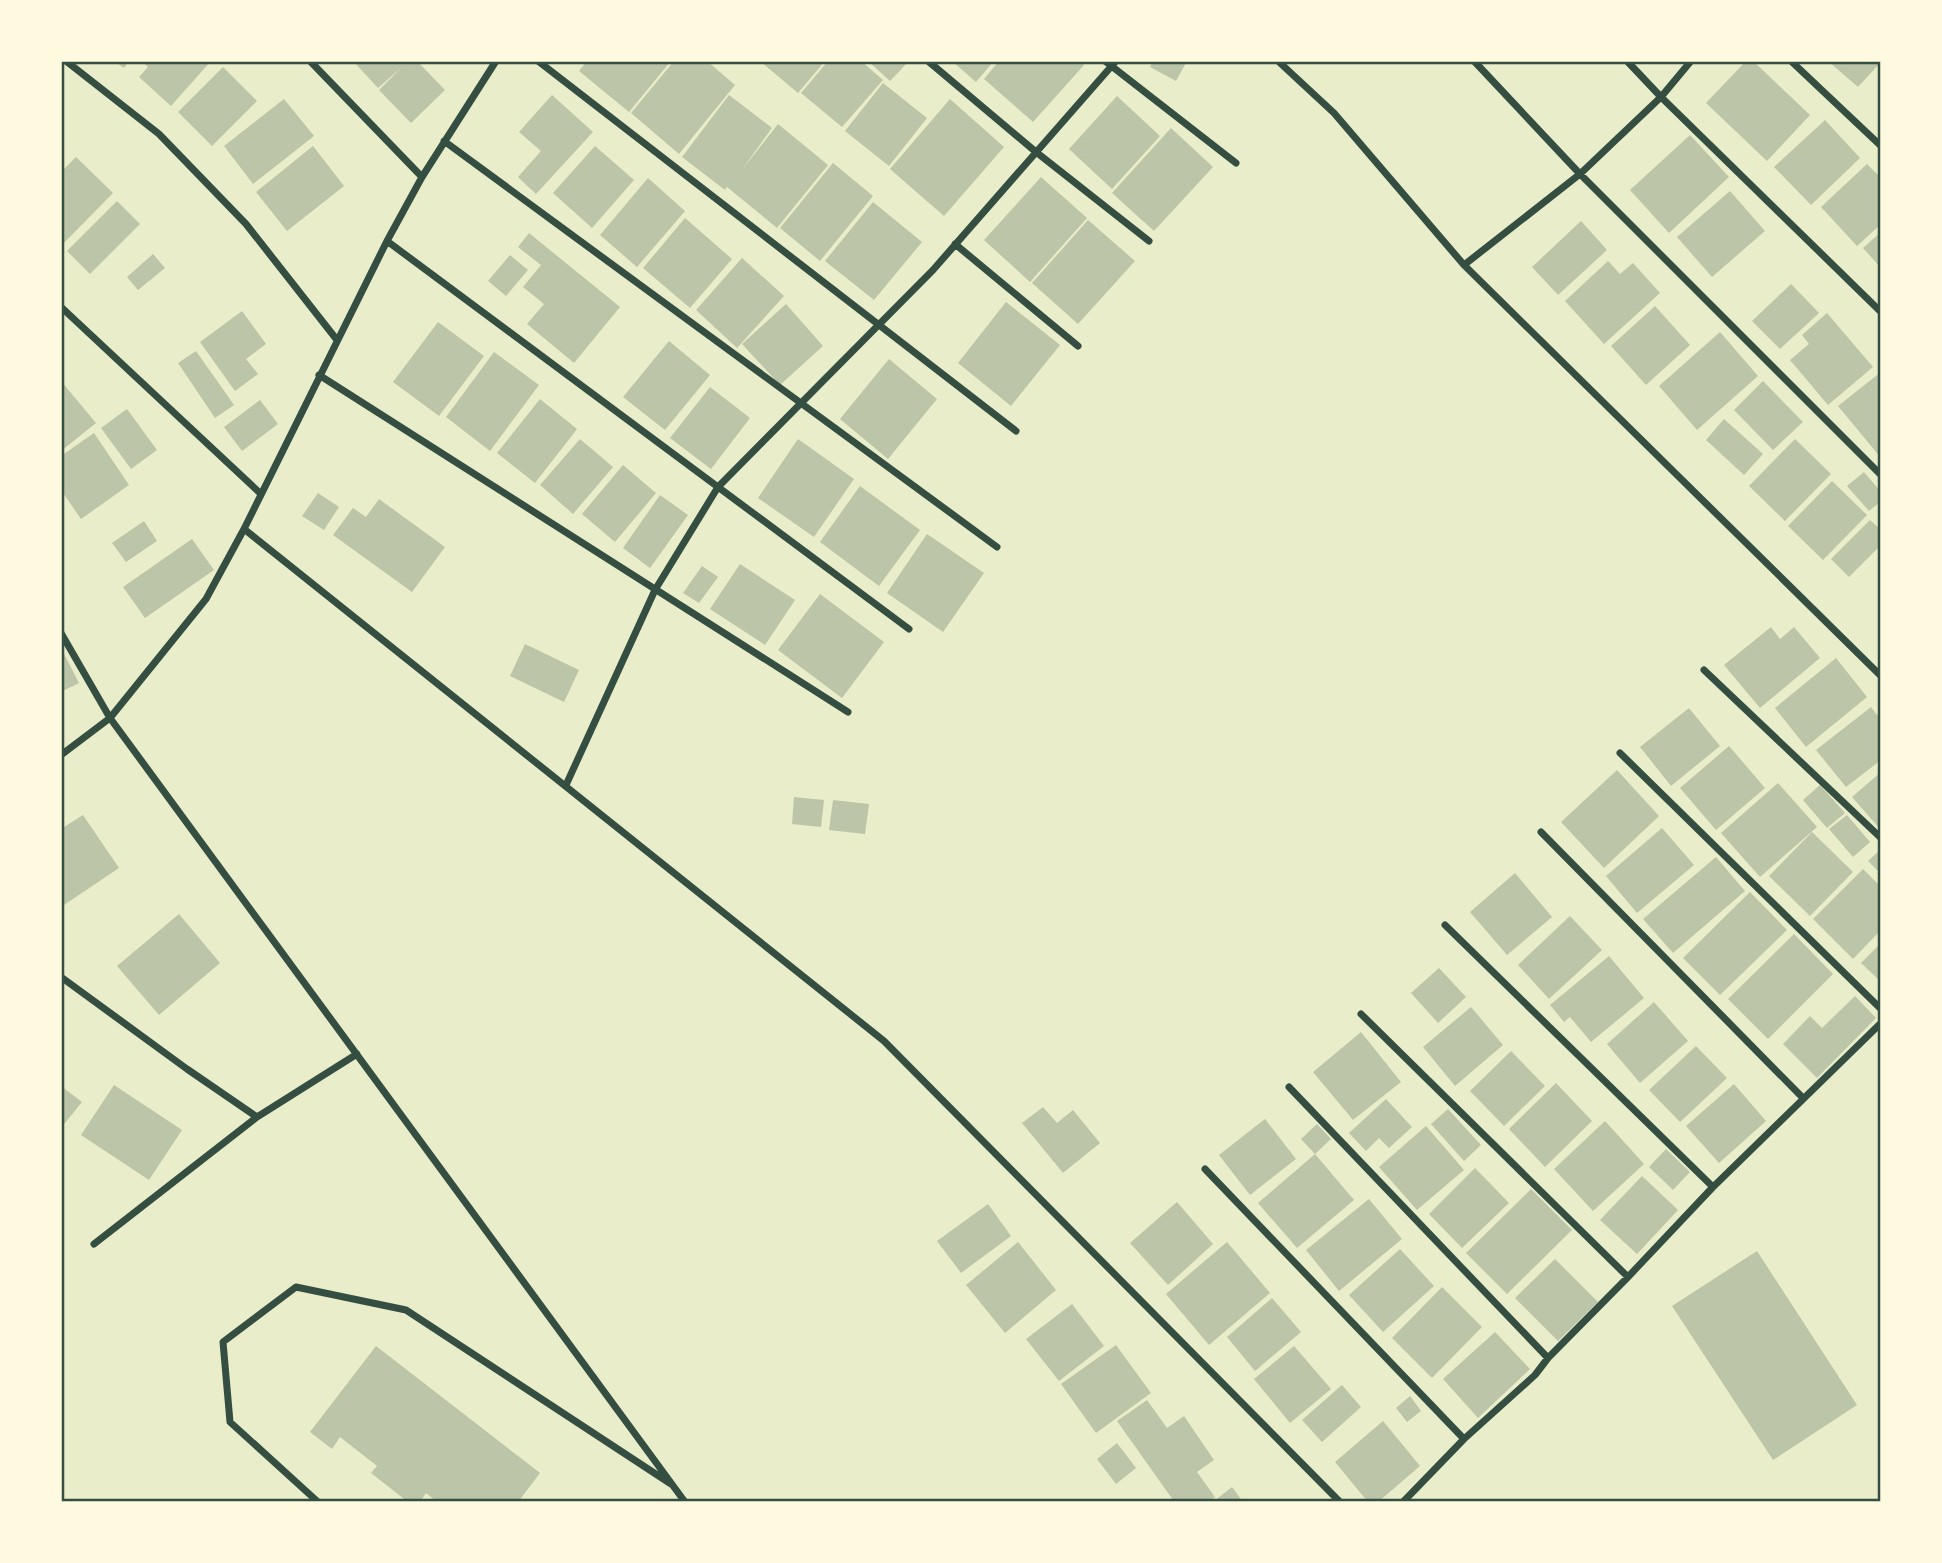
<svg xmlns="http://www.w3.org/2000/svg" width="1942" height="1563" font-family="'Work Sans',sans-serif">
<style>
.building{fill:#bcc5a7}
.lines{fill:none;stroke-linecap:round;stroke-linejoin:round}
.minor{stroke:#344e41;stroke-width:7}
.neatline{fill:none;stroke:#344e41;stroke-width:2.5}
</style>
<rect width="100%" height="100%" fill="#e9edc9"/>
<!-- building -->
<path class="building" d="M 114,61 L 129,61 L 124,68 Z
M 142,61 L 211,61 L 171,106 L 139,77 L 148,67 Z
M 353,61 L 417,61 L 445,90 L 411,123 L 379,90 L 402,67 L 378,88 Z
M 587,61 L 671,61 L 629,112 L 579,71 Z
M 674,61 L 707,61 L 735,85 L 679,154 L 631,113 Z
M 760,61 L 825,61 L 798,93 Z
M 828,61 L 861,61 L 883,80 L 842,127 L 801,93 Z
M 868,61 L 909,61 L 890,81 Z
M 952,61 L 994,61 L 976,82 Z
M 999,61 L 1080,61 L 1084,65 L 1033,122 L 984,79 Z
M 1153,61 L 1187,61 L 1176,81 L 1150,67 Z
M 1746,61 L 1753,61 L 1810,115 L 1767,161 L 1706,103 Z
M 1828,61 L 1881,61 L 1881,62 L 1858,87 Z
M 223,67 L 257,101 L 212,146 L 178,112 Z
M 883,83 L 927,118 L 889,166 L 845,131 Z
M 552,95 L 593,132 L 536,194 L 518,177 L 541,151 L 519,132 Z
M 729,95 L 772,128 L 741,171 L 778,124 L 828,165 L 777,228 L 727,187 L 725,190 L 682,157 Z
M 1117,96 L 1160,136 L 1112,189 L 1069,149 Z
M 284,99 L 314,136 L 253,184 L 224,146 Z
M 950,99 L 1004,147 L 944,216 L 890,169 Z
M 1825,120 L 1860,158 L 1811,205 L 1774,167 Z
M 1171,128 L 1213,167 L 1154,231 L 1112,193 Z
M 1690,135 L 1729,177 L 1669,233 L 1630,190 Z
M 313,146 L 344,186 L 287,231 L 256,192 Z
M 595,146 L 634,180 L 592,228 L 553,193 Z
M 76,157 L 113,193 L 61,246 L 61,172 Z
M 833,163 L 873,196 L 820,261 L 780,228 Z
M 1867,164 L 1881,178 L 1881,224 L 1857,246 L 1821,207 Z
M 1041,177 L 1087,218 L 1030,282 L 984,240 Z
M 648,178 L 685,211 L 637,267 L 600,235 Z
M 1730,191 L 1765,231 L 1712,277 L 1677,237 Z
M 117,201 L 140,224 L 90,274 L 67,251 Z
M 873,202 L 922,242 L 874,300 L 825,261 Z
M 685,218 L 732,259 L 690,308 L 643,268 Z
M 1088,220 L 1135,261 L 1078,324 L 1032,283 Z
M 1581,221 L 1607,250 L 1558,295 L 1532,267 Z
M 1881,232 L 1881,268 L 1863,248 Z
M 529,233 L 620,307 L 574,363 L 527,324 L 544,304 L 523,287 L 541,265 L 518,247 Z
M 153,254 L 165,268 L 138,290 L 127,277 Z
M 510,255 L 528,270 L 506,296 L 488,281 Z
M 742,258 L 784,296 L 737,348 L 696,310 Z
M 1608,261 L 1620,274 L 1633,263 L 1660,293 L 1604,344 L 1565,301 Z
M 1791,284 L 1819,313 L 1780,349 L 1752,321 Z
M 1006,302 L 1060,345 L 1011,406 L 958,363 Z
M 786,304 L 823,346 L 780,385 L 742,344 Z
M 1655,306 L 1690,345 L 1646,385 L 1611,346 Z
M 242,311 L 266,344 L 246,359 L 258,374 L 235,391 L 200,342 Z
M 1827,313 L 1873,367 L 1828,405 L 1790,360 L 1809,344 L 1802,335 Z
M 438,322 L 484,356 L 439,416 L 393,382 Z
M 1720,332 L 1758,376 L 1697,430 L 1659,386 Z
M 669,341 L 710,375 L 665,430 L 623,397 Z
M 196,351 L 234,405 L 215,418 L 178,363 Z
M 494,352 L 539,385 L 490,451 L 446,417 Z
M 889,359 L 937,399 L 888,459 L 840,419 Z
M 1881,372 L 1881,458 L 1838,406 Z
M 61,381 L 96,423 L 61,451 Z
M 1763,381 L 1803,422 L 1773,450 L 1734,410 Z
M 710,387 L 750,418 L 711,469 L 670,438 Z
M 540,399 L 577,429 L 535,483 L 497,453 Z
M 260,400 L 278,424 L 242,451 L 224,427 Z
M 127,409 L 157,450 L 131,469 L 101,428 Z
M 1724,419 L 1763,454 L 1744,475 L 1706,440 Z
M 94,433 L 129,485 L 81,519 L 61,490 L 61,456 Z
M 580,439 L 613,467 L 573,514 L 540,485 Z
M 798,439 L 854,479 L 814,537 L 758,498 Z
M 1795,439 L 1831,474 L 1785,521 L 1749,486 Z
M 623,465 L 656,493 L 615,542 L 582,514 Z
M 1864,472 L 1881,492 L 1881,501 L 1869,511 L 1847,486 Z
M 1832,481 L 1867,515 L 1823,560 L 1788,526 Z
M 860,486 L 920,530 L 879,586 L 820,542 Z
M 318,493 L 339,507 L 324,530 L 302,516 Z
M 660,495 L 688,515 L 650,568 L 623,548 Z
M 379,499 L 445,547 L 412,592 L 333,535 L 353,508 L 366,517 Z
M 1870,520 L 1881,530 L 1881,545 L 1849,577 L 1831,559 Z
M 144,521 L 157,541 L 126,562 L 112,543 Z
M 927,534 L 984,573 L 943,632 L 887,593 Z
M 192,539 L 214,570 L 145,618 L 123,587 Z
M 740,564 L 795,600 L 765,645 L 710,609 Z
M 702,566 L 718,577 L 699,603 L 683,593 Z
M 820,594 L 884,642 L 842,698 L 778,650 Z
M 1771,627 L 1780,639 L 1794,627 L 1820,658 L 1760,708 L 1724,665 Z
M 525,644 L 579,670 L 564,702 L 510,676 Z
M 61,648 L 79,683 L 61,692 Z
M 1836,658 L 1867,697 L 1806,747 L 1775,708 Z
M 1871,707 L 1881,720 L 1881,760 L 1846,787 L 1816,750 Z
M 1689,708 L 1720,746 L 1671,786 L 1640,747 Z
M 1729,746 L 1765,788 L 1716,830 L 1680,788 Z
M 1617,770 L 1659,816 L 1604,868 L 1561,822 Z
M 1881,772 L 1881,830 L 1852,797 Z
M 1778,783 L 1817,827 L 1760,877 L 1721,833 Z
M 1820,785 L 1845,813 L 1827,828 L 1803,800 Z
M 794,797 L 824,800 L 821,827 L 792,824 Z
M 833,800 L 869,804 L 865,834 L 829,830 Z
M 83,815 L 119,868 L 61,907 L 61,829 Z
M 1847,815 L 1870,842 L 1853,857 L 1829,829 Z
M 1662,828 L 1694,865 L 1637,913 L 1606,876 Z
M 1812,832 L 1853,872 L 1810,916 L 1769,876 Z
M 1881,849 L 1881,874 L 1868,861 Z
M 1716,857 L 1745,891 L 1673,953 L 1643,919 Z
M 1863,869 L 1881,887 L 1881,930 L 1853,959 L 1813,919 Z
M 1515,873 L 1552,917 L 1507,955 L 1470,912 Z
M 1750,892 L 1787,930 L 1720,995 L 1683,958 Z
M 179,914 L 220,963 L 159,1015 L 117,966 Z
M 1570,916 L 1602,950 L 1549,999 L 1518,965 Z
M 1794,934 L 1833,974 L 1768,1039 L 1728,999 Z
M 1881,943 L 1881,982 L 1861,963 Z
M 1609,956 L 1644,998 L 1591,1042 L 1570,1017 L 1564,1022 L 1550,1005 Z
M 1439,968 L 1466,997 L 1438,1023 L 1411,993 Z
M 1855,996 L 1876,1018 L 1817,1078 L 1783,1044 L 1810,1016 L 1822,1028 Z
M 1654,1002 L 1688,1041 L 1640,1083 L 1607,1044 Z
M 1471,1007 L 1503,1045 L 1455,1086 L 1423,1047 Z
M 1361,1032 L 1401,1082 L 1353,1120 L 1313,1072 Z
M 1696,1046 L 1727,1078 L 1680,1122 L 1649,1090 Z
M 1511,1051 L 1545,1086 L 1504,1126 L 1470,1091 Z
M 1556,1083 L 1592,1121 L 1545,1167 L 1509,1129 Z
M 1734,1084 L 1766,1121 L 1719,1163 L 1686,1126 Z
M 114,1085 L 182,1130 L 149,1180 L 81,1135 Z
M 61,1086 L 82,1102 L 61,1128 Z
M 1386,1099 L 1412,1127 L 1389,1148 L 1379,1138 L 1366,1151 L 1349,1133 Z
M 1043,1107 L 1057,1123 L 1073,1110 L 1100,1143 L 1063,1173 L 1022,1123 Z
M 1448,1109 L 1481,1145 L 1464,1161 L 1431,1124 Z
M 1265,1119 L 1296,1159 L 1250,1195 L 1219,1155 Z
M 1605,1121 L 1644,1164 L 1593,1211 L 1554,1169 Z
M 1317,1124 L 1331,1139 L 1315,1154 L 1301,1139 Z
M 1426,1126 L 1464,1170 L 1417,1210 L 1379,1167 Z
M 1666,1149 L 1690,1172 L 1673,1190 L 1649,1167 Z
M 1315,1154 L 1354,1200 L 1297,1248 L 1258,1203 Z
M 1475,1168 L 1509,1203 L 1462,1248 L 1429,1214 Z
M 1642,1176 L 1678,1210 L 1637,1254 L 1600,1220 Z
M 1531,1189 L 1572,1230 L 1507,1294 L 1466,1253 Z
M 1369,1199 L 1402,1239 L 1339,1291 L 1306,1250 Z
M 1177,1202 L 1213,1244 L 1168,1285 L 1130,1243 Z
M 988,1204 L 1011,1236 L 961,1273 L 937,1241 Z
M 1018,1242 L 1056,1290 L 1005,1333 L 966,1285 Z
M 1227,1242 L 1270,1293 L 1209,1345 L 1166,1294 Z
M 1400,1249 L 1434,1286 L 1383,1332 L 1349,1295 Z
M 1757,1251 L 1857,1405 L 1773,1460 L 1672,1306 Z
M 1555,1259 L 1598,1302 L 1558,1341 L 1515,1298 Z
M 1442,1287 L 1482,1327 L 1432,1378 L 1392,1338 Z
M 1272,1298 L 1301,1332 L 1255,1371 L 1227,1337 Z
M 1072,1304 L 1104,1346 L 1059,1381 L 1026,1339 Z
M 1495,1332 L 1530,1369 L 1478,1418 L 1443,1379 Z
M 1116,1345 L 1151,1393 L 1096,1433 L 1061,1384 Z
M 376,1346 L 540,1473 L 518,1502 L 437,1502 L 426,1493 L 420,1502 L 408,1502 L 371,1473 L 377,1466 L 340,1437 L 332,1449 L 310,1432 Z
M 1294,1346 L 1331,1389 L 1290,1423 L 1254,1379 Z
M 1342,1385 L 1361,1407 L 1322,1442 L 1302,1420 Z
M 1410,1396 L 1421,1411 L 1407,1422 L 1396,1408 Z
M 1147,1400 L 1167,1428 L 1184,1416 L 1214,1460 L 1197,1472 L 1215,1497 L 1209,1502 L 1170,1502 L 1173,1500 L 1117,1421 Z
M 1383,1421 L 1420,1466 L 1378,1502 L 1368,1502 L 1335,1462 Z
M 1117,1443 L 1136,1468 L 1116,1484 L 1097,1459 Z
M 1232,1487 L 1243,1502 L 1213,1502 Z"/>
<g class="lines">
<!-- minor -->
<path class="minor" d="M 66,61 L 159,134 L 246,224 L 337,340
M 310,61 L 422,177
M 538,61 L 1016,431
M 928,61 L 1036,152 L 1149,241
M 1105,61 L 1236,163
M 1278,61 L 1334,113 L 1464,265 L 1881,676
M 1474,61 L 1580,174 L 1881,475
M 1627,61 L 1661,97 L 1881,312
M 1791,61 L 1881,146
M 444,141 L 997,547
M 387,241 L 909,629
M 955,244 L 1078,346
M 1464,265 L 1580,174 L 1661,97 L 1691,61
M 61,307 L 261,494
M 319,375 L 848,712
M 244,529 L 884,1041 L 1340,1502
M 61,633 L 110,718 L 685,1502
M 1704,670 L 1881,838
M 1620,753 L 1881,1009
M 61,755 L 110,718 L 206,599 L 244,529 L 387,241 L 422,177 L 496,61
M 566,785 L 655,590 L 718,487 L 933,270 L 1116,61
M 1541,832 L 1803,1098
M 1445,925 L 1713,1187
M 61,977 L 187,1069 L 257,1117
M 1361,1014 L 1628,1277
M 1289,1087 L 1548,1358
M 1205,1169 L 1464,1439
M 94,1244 L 257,1117 L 357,1054
M 318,1502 L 230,1422 L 223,1342 L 296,1287 L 406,1310 L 671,1484
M 1403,1502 L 1464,1439 L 1535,1375 L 1548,1358 L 1628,1277 L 1713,1187 L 1881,1023"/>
</g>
<!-- border -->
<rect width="1942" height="1563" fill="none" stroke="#fefae0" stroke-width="126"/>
<rect x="63" y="63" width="1816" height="1437" class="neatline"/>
</svg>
